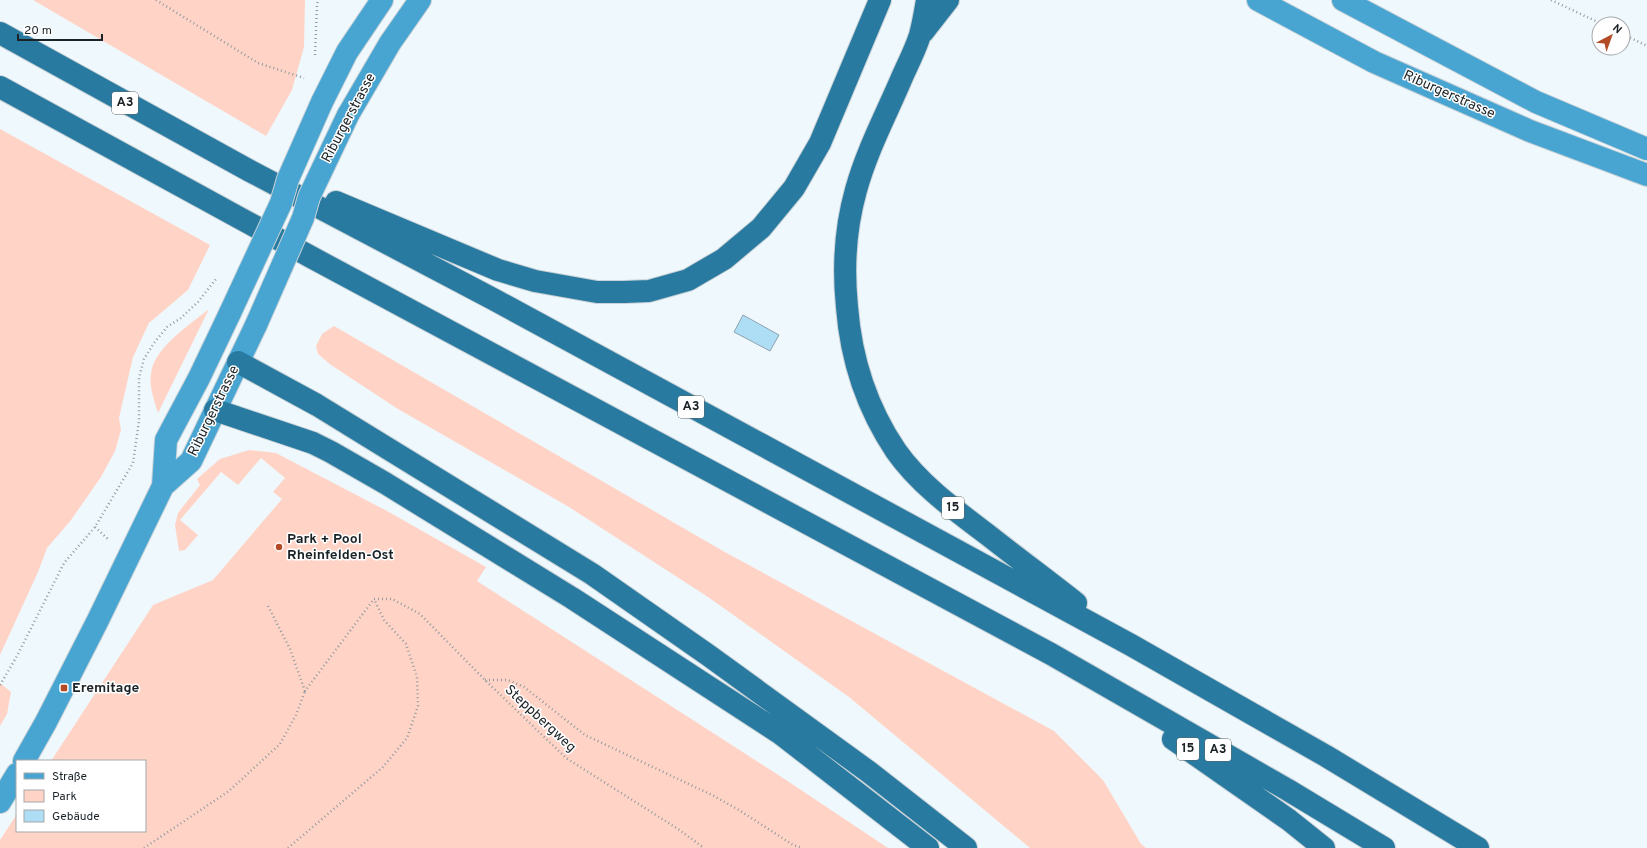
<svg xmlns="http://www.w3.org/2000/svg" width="1647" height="848" font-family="Overpass,sans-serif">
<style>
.green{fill:#ffd4c6}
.building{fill:#aeddf6;stroke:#8ea3af}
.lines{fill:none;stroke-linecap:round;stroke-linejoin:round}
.secondary-casing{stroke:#c9d2d6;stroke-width:24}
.motorway-casing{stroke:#c9d2d6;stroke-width:24}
.path{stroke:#929b9f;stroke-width:2.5;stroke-dasharray:1 3;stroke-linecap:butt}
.secondary{stroke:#48a5d2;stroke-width:22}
.motorway{stroke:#287aa0;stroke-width:22}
.secondary-bridge-casing{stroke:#c9d2d6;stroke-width:24;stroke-linecap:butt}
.secondary-bridge{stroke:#48a5d2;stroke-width:22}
.poi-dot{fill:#b14a25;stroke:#fff;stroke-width:1.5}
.labels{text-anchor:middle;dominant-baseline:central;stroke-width:3;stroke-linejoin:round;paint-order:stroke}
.shield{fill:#fff;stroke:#5f6568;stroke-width:1}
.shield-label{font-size:13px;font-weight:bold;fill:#1b2327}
.street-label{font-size:14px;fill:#1b2327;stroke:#fff}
.poi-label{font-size:14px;font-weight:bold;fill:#1b2327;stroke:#fff;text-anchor:start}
</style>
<rect width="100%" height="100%" fill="#eff8fd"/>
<!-- green -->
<path class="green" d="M 33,0 L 305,0 L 304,47 L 292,90 L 266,136 Z
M 0,129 L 210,245 L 188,290 L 149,323 L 133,357 L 119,418 L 121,430 L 115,451 L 101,477 L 71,520 L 47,548 L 38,572 L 0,655 Z
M 209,309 L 158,413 C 154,400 149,387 151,374 C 153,348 191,324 209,309 Z
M 334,326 L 723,551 L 1054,731 L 1103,780 L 1141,844 L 1146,848 L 1030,848 L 849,697 L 708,597 L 569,507 L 398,409 L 331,365 L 318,354 L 316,346 L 322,334 Z
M 249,450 L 276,453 L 387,511 L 486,567 L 477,581 L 783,778 L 888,848 L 0,848 L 0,840 L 17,814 L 17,831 L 145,831 L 145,761 L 51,761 L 153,605 L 213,580 L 282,499 L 273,492 L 285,478 L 261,458 L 238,485 L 221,472 L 180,520 L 198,535 L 185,550 L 179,551 L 175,525 L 178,513 L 200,485 L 197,479 L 220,459 Z
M 0,683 L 11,692 L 7,714 L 0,726 Z"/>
<!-- building -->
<path class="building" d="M 743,315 L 779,335 L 770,351 L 734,332 Z"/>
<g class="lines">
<!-- secondary casing -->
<g class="secondary-casing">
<path id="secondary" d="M 1258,0 L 1374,62 L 1530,131 L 1647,175
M 1343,0 L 1536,102 L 1647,149
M 322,102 L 347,52 L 382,0
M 348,115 L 390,43 L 420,0
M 163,486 L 191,461 L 256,325
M 24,761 L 46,722 L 98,620 L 163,486 L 166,440 L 199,378 L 230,313
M 0,802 L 17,774"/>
</g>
<!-- motorway casing -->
<g class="motorway-casing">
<path id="motorway" d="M 927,0 C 925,12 923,24 920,35 C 916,48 909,62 903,75 C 887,113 867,150 856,190 C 845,229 843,268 847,307 C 851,359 867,408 896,451 C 920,485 955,510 988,535 C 1017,558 1047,580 1076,603
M 923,32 L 948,0
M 0,33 L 250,171 L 493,299 L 1131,645 L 1326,756 L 1478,848
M 0,87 L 311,257 L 1051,654 L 1288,790 L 1384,848
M 336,202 L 498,270 L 535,281 L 597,292 L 624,292 L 649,291 L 688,280 L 724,259 L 761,228 L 794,188 L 820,143 L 880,0
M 238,362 L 317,405 L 592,574 L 708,655 L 869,772 L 966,848
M 215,410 L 313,443 L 331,452 L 385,483 L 572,598 L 781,734 L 928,848
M 1173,739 L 1289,820 L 1324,848"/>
</g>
<!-- path -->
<path class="path" d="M 156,0 L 258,63 L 304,78
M 1551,0 L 1602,24
M 1623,34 L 1647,46
M 315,55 L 317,5 L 318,0
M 95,527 L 109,540
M 374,599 L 392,599 L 420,614 L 485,680 L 566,758 L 678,829 L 704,848
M 268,606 L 290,649 L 305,691 L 374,599
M 485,680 L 508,680 L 524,687 L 585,735 L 712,795 L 739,810 L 793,845 L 802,848
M 0,685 L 17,656 L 64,563 L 95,527 L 133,463 L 139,421 L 139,378 L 144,359 L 154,343 L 167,327 L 181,318 L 198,302 L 216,279
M 144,848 L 229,791 L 280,744 L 296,715 L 305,691
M 288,848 L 383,767 L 407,738 L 418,706 L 417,677 L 406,644 L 384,620 L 374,599"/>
<!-- secondary -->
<use href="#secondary" class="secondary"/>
<!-- motorway -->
<use href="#motorway" class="motorway"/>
<!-- secondary-bridge casing -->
<g class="secondary-bridge-casing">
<path id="secondary-bridge" d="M 230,313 L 281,203 L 288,179 L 322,102
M 256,325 L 303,218 L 309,197 L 348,115"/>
</g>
<!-- secondary-bridge -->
<use href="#secondary-bridge" class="secondary-bridge"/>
</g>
<!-- markers -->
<g class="poi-dot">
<circle cx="279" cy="547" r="4"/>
<rect x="60" y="684" width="8" height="8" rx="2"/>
</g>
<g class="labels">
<!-- shield labels -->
<g class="shield">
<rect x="112" y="92" width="26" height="22" rx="3"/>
<rect x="678" y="396" width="26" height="22" rx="3"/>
<rect x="942" y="497" width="22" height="22" rx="3"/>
<rect x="1177" y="738" width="22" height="22" rx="3"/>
<rect x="1205" y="739" width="26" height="22" rx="3"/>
</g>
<g class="shield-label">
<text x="125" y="103">A3</text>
<text x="691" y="407">A3</text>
<text x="953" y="508">15</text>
<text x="1188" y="749">15</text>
<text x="1218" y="750">A3</text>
</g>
<!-- street labels -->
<g class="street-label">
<text transform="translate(1449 95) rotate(24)">Riburgerstrasse</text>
<text transform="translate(349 118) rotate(-62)">Riburgerstrasse</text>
<text transform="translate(214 411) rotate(-64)">Riburgerstrasse</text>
<text transform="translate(540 719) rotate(43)">Steppbergweg</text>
</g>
<!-- poi labels -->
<g class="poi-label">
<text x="287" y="539">Park + Pool<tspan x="287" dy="16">Rheinfelden-Ost</tspan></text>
<text x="72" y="688">Eremitage</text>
</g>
</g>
<!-- legend -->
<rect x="16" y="760" width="130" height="72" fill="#ffffff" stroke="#a4a7a9"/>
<rect x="24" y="773" width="20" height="6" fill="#48a5d2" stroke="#a4a7a9"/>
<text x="52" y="780" font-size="12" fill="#1b2327">Straße</text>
<rect x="24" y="790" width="20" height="12" fill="#ffd4c6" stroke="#a4a7a9"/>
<text x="52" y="800" font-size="12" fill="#1b2327">Park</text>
<rect x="24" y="810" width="20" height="12" fill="#aeddf6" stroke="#a4a7a9"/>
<text x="52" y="820" font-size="12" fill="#1b2327">Gebäude</text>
<!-- north arrow -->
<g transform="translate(1611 36) rotate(41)"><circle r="19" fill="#ffffff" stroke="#a4a7a9"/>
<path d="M0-3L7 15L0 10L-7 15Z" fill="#b14a25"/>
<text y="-6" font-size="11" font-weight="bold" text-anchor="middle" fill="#1b2327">N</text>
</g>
<!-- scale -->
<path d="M18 34v6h84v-6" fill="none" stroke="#1b2327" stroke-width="2"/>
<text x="24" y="34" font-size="12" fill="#1b2327" stroke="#ffffff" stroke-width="3" paint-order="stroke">20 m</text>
</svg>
